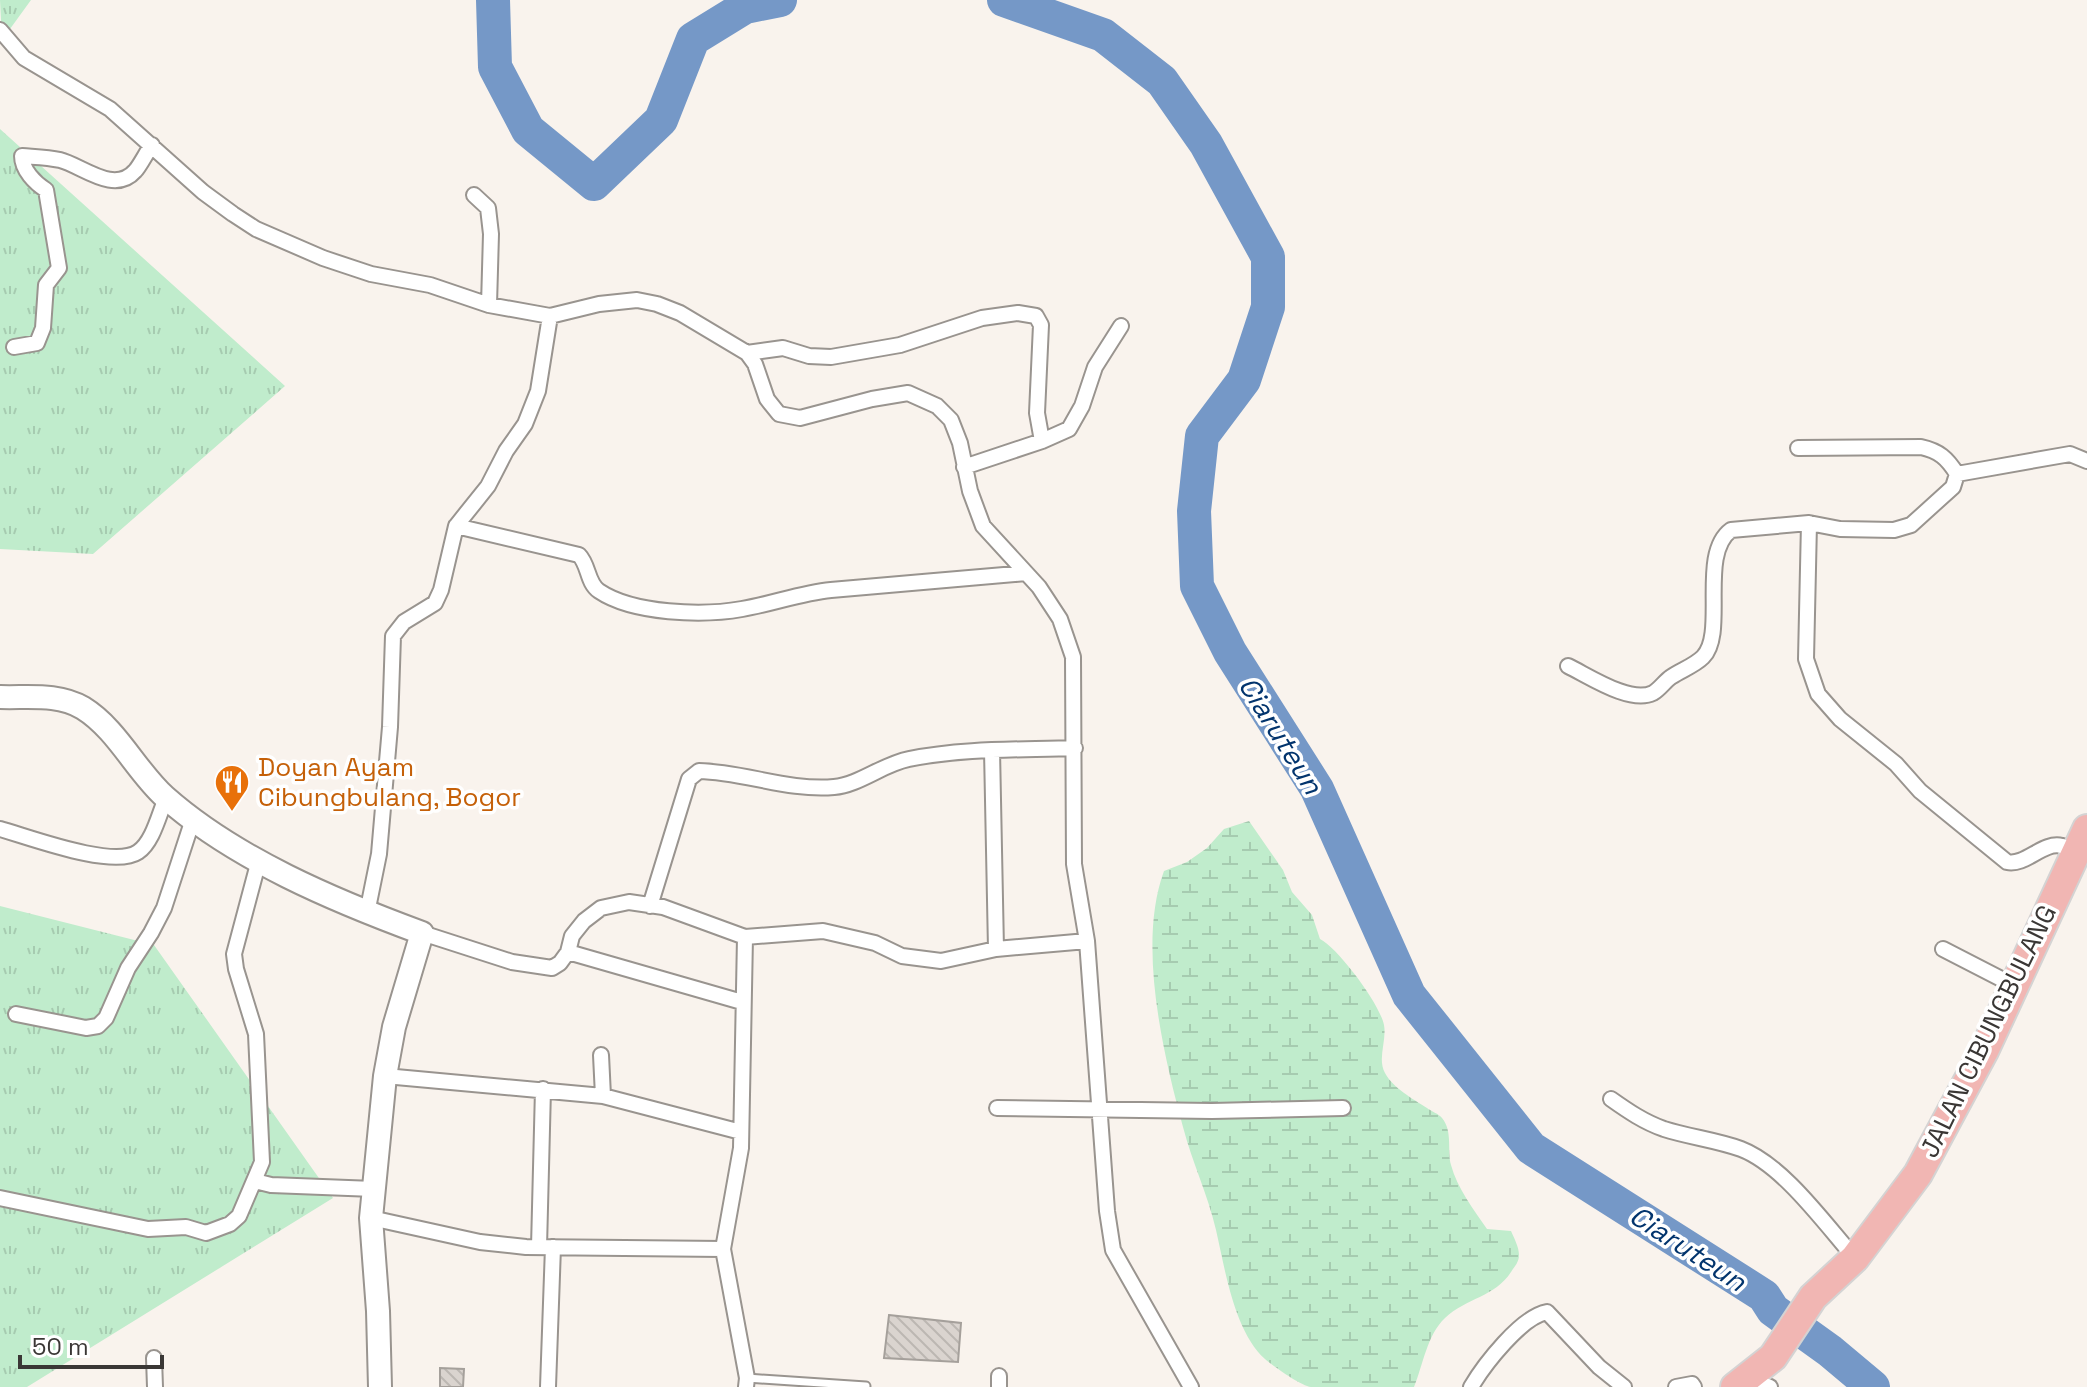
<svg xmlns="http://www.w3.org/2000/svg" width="2087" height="1387" font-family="'Space Grotesk',sans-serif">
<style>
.grass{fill:url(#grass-tufts)}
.wetland{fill:url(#wetland-marsh)}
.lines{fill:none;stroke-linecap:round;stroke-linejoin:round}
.river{stroke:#7598c7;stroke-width:34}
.building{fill:url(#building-back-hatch);stroke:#a5a09b;stroke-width:2}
.lane-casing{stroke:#99948f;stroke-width:11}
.street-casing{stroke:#99948f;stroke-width:18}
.secondary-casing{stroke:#99948f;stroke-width:26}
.highway-casing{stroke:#d4d3d3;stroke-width:32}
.lane{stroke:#fff;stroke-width:7}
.street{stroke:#fff;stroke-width:14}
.secondary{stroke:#fff;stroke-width:22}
.highway{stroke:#f1b6b3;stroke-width:28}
.labels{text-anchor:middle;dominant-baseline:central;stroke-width:7;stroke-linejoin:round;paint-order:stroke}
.food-label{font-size:26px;fill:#c56008;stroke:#fff;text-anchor:start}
.street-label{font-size:26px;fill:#3a3735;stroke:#fff}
.water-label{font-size:28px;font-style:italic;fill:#02346d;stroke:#fff}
</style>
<defs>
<pattern id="grass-tufts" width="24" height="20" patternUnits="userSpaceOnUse" patternTransform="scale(2)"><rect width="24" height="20" fill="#c0eccc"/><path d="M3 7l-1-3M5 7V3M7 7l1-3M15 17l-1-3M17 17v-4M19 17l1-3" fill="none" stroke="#a6cbb0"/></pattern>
<pattern id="wetland-marsh" width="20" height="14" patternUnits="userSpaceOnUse" patternTransform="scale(2)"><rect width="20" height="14" fill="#c0eccc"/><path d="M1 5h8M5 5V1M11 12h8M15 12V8" fill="none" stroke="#a6cbb0"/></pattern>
<pattern id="building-back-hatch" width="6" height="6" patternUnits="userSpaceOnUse" patternTransform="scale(2)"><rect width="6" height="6" fill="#dad4cf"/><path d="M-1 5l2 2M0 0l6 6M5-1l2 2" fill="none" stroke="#bcb7b2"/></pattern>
</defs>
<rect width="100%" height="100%" fill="#f9f3ed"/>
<!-- grass -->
<path class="grass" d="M 0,0 L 31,0 L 2,40 Z
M 0,129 L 285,386 L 93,554 L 0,549 Z
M 0,906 L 154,945 L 333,1198 L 27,1387 L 0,1387 Z"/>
<!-- wetland -->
<path class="wetland" d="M 1249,821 L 1283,870 L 1292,892 L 1312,915 L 1320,939 C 1338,948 1380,1004 1384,1025 C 1387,1040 1377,1059 1385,1073 C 1393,1088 1413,1099 1427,1108 C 1431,1111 1439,1114 1442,1118 C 1453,1131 1447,1151 1451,1165 C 1457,1188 1474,1210 1487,1229 L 1511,1231 C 1514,1238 1519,1247 1519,1255 C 1519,1262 1515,1266 1511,1272 C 1495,1297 1466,1298 1445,1318 C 1427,1335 1423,1365 1414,1387 C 1383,1387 1341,1387 1311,1387 C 1301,1386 1273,1366 1265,1359 C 1234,1331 1225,1269 1216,1230 C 1208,1195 1192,1162 1183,1127 C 1163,1053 1137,944 1164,871 L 1187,862 L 1207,848 L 1224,829 Z"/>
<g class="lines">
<!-- river -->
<path class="river" d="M 493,0 L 495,67 L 528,130 L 594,184 L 661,120 L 693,39 L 745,7 L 780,0
M 1004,0 L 1103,35 L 1162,81 L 1206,144 L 1268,257 L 1268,307 L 1244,380 L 1202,436 L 1194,511 L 1197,586 L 1230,652 L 1317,789 L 1409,995 L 1531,1148 L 1764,1296 L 1773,1310 L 1830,1351 L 1873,1387"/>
</g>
<!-- building -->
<path class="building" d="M 889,1315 L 961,1323 L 958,1362 L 884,1358 Z
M 440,1368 L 464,1369 L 463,1387 L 440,1387 Z"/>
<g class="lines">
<!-- lane casing -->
<g class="lane-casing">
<path id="lane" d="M 747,1378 L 866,1386"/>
</g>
<!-- street casing -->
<g class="street-casing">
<path id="street" d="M 0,30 L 24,58 L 110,109 L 203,192 L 233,214 L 256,229 L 323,258 L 371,274 L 430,285 L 489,305 L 550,316 L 599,304 L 637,300 L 657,304 L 680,313 L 747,353 L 755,364 L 767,399 L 779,414 L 800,418 L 872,399 L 908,393 L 937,406 L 951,420 L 960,443 L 970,491 L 983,526 L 1039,587 L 1060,619 L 1073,657 L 1074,864 L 1087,941 L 1107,1211 L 1113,1250 L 1191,1387
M 474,195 L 488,208 L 491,234 L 489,305
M 14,347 L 37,343 L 43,328 L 46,285 L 59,268 L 46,190 C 35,183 22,170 22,156 C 34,157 47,157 60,160 C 81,165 114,195 135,171 C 140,166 146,153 152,145
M 747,353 L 783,348 L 809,356 L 831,357 L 900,345 L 982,318 L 1018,313 L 1036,316 L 1041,325 L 1037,413 L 1042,441
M 1798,448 L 1921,447 C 1939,451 1947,458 1957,474
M 964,467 L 1042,441 L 1069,429 L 1082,406 L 1095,367 L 1121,326
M 1809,523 L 1806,659 L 1818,694 L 1840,719 L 1896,764 L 1920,791 L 2007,862 C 2026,866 2043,841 2062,846 C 2068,847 2073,853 2079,855
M 456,526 L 579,555 C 589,565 587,583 599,591 C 633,614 703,616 742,609 C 772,604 801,593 831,590 C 896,584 961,579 1026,573
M 1568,666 C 1589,676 1630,704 1653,693 C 1660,689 1665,681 1671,677 C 1681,670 1694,666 1703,657 C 1727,633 1698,554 1731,530 L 1809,523 L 1840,529 L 1894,530 L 1911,525 L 1953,487 L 1957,474 L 2070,454 L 2087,461
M 992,750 L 996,949
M 0,829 C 29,837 113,869 138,852 C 153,842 159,814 166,798
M 650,906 L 689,779 L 699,771 C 744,772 788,791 834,787 C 859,785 883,764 909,759 C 963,748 1020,750 1075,748
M 367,913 L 379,854 L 390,727 L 393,636 L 404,622 L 435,603 L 441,590 L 456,526 L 488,486 L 506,451 L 525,424 L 538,391 L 550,316
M 422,933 L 512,962 L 552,968 L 560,963 L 568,952 L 572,936 L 584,921 L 601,908 L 629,902 L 663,907 L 745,937 L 823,931 L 875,943 L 902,956 L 941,961 L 996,949 L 1087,941
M 745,937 L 741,1148 L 723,1249 L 747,1378 L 746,1387
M 1943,949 L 2013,985
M 568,952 L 742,1002
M 16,1014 L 86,1028 L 98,1026 L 106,1018 L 128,968 L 151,933 L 164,908 L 193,819
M 385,1076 L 603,1096 L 601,1055
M 603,1096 L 741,1132
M 1611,1099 C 1628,1111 1644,1122 1664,1129 C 1689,1137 1716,1140 1741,1149 C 1783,1165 1825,1224 1855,1258
M 997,1108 L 1212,1111 L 1343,1108
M 255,1181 L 271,1185 L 374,1189
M 0,1198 L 148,1229 L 186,1227 L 206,1233 L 230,1224 L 239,1216 L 262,1162 L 256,1034 L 236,969 L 234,954 L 259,860
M 371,1218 L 480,1242 L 526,1247 L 723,1249
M 539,1247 L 543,1089
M 154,1358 L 155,1387
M 1747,1378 L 1770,1387
M 548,1387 L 553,1247
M 999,1387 L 999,1376
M 1471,1387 C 1484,1365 1521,1317 1547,1312 L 1599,1367 L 1624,1387
M 1676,1387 L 1692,1384 L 1694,1387"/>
</g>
<!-- secondary casing -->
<g class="secondary-casing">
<path id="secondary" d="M 0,697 C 28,698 58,693 83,708 C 117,729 136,771 165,797 C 235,859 335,901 422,933 L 394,1027 L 385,1076 L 371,1218 L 378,1311 L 380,1387"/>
</g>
<!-- highway casing -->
<g class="highway-casing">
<path id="highway" d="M 1735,1387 L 1773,1357 L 1813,1297 L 1855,1258 L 1918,1174 L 1984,1051 L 2087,829"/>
</g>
<!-- lane -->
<use href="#lane" class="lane"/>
<!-- street -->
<use href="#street" class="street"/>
<!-- secondary -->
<use href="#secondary" class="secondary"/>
<!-- highway -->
<use href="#highway" class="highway"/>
</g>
<!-- icons -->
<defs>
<g id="restaurant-pin" transform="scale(1.8)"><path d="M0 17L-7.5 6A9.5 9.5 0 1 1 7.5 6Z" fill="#e8710a" stroke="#fff"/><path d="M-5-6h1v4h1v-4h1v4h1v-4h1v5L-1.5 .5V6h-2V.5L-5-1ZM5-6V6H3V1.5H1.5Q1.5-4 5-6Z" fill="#fff"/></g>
</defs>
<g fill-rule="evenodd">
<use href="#restaurant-pin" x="232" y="782"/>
</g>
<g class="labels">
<!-- food labels -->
<g class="food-label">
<text x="258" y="767">Doyan Ayam<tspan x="258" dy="30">Cibungbulang, Bogor</tspan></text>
</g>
<!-- street labels -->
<g class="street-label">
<text transform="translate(1988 1031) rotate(-64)">JALAN CIBUNGBULANG</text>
</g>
<!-- water labels -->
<g class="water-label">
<text transform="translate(1281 735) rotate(58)">Ciaruteun</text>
<text transform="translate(1688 1248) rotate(33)">Ciaruteun</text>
</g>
</g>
<!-- scale -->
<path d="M20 1355v12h142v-12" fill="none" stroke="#3a3735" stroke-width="4"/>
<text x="32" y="1355" font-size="24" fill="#3a3735" stroke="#ffffff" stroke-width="6" paint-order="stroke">50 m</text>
</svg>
